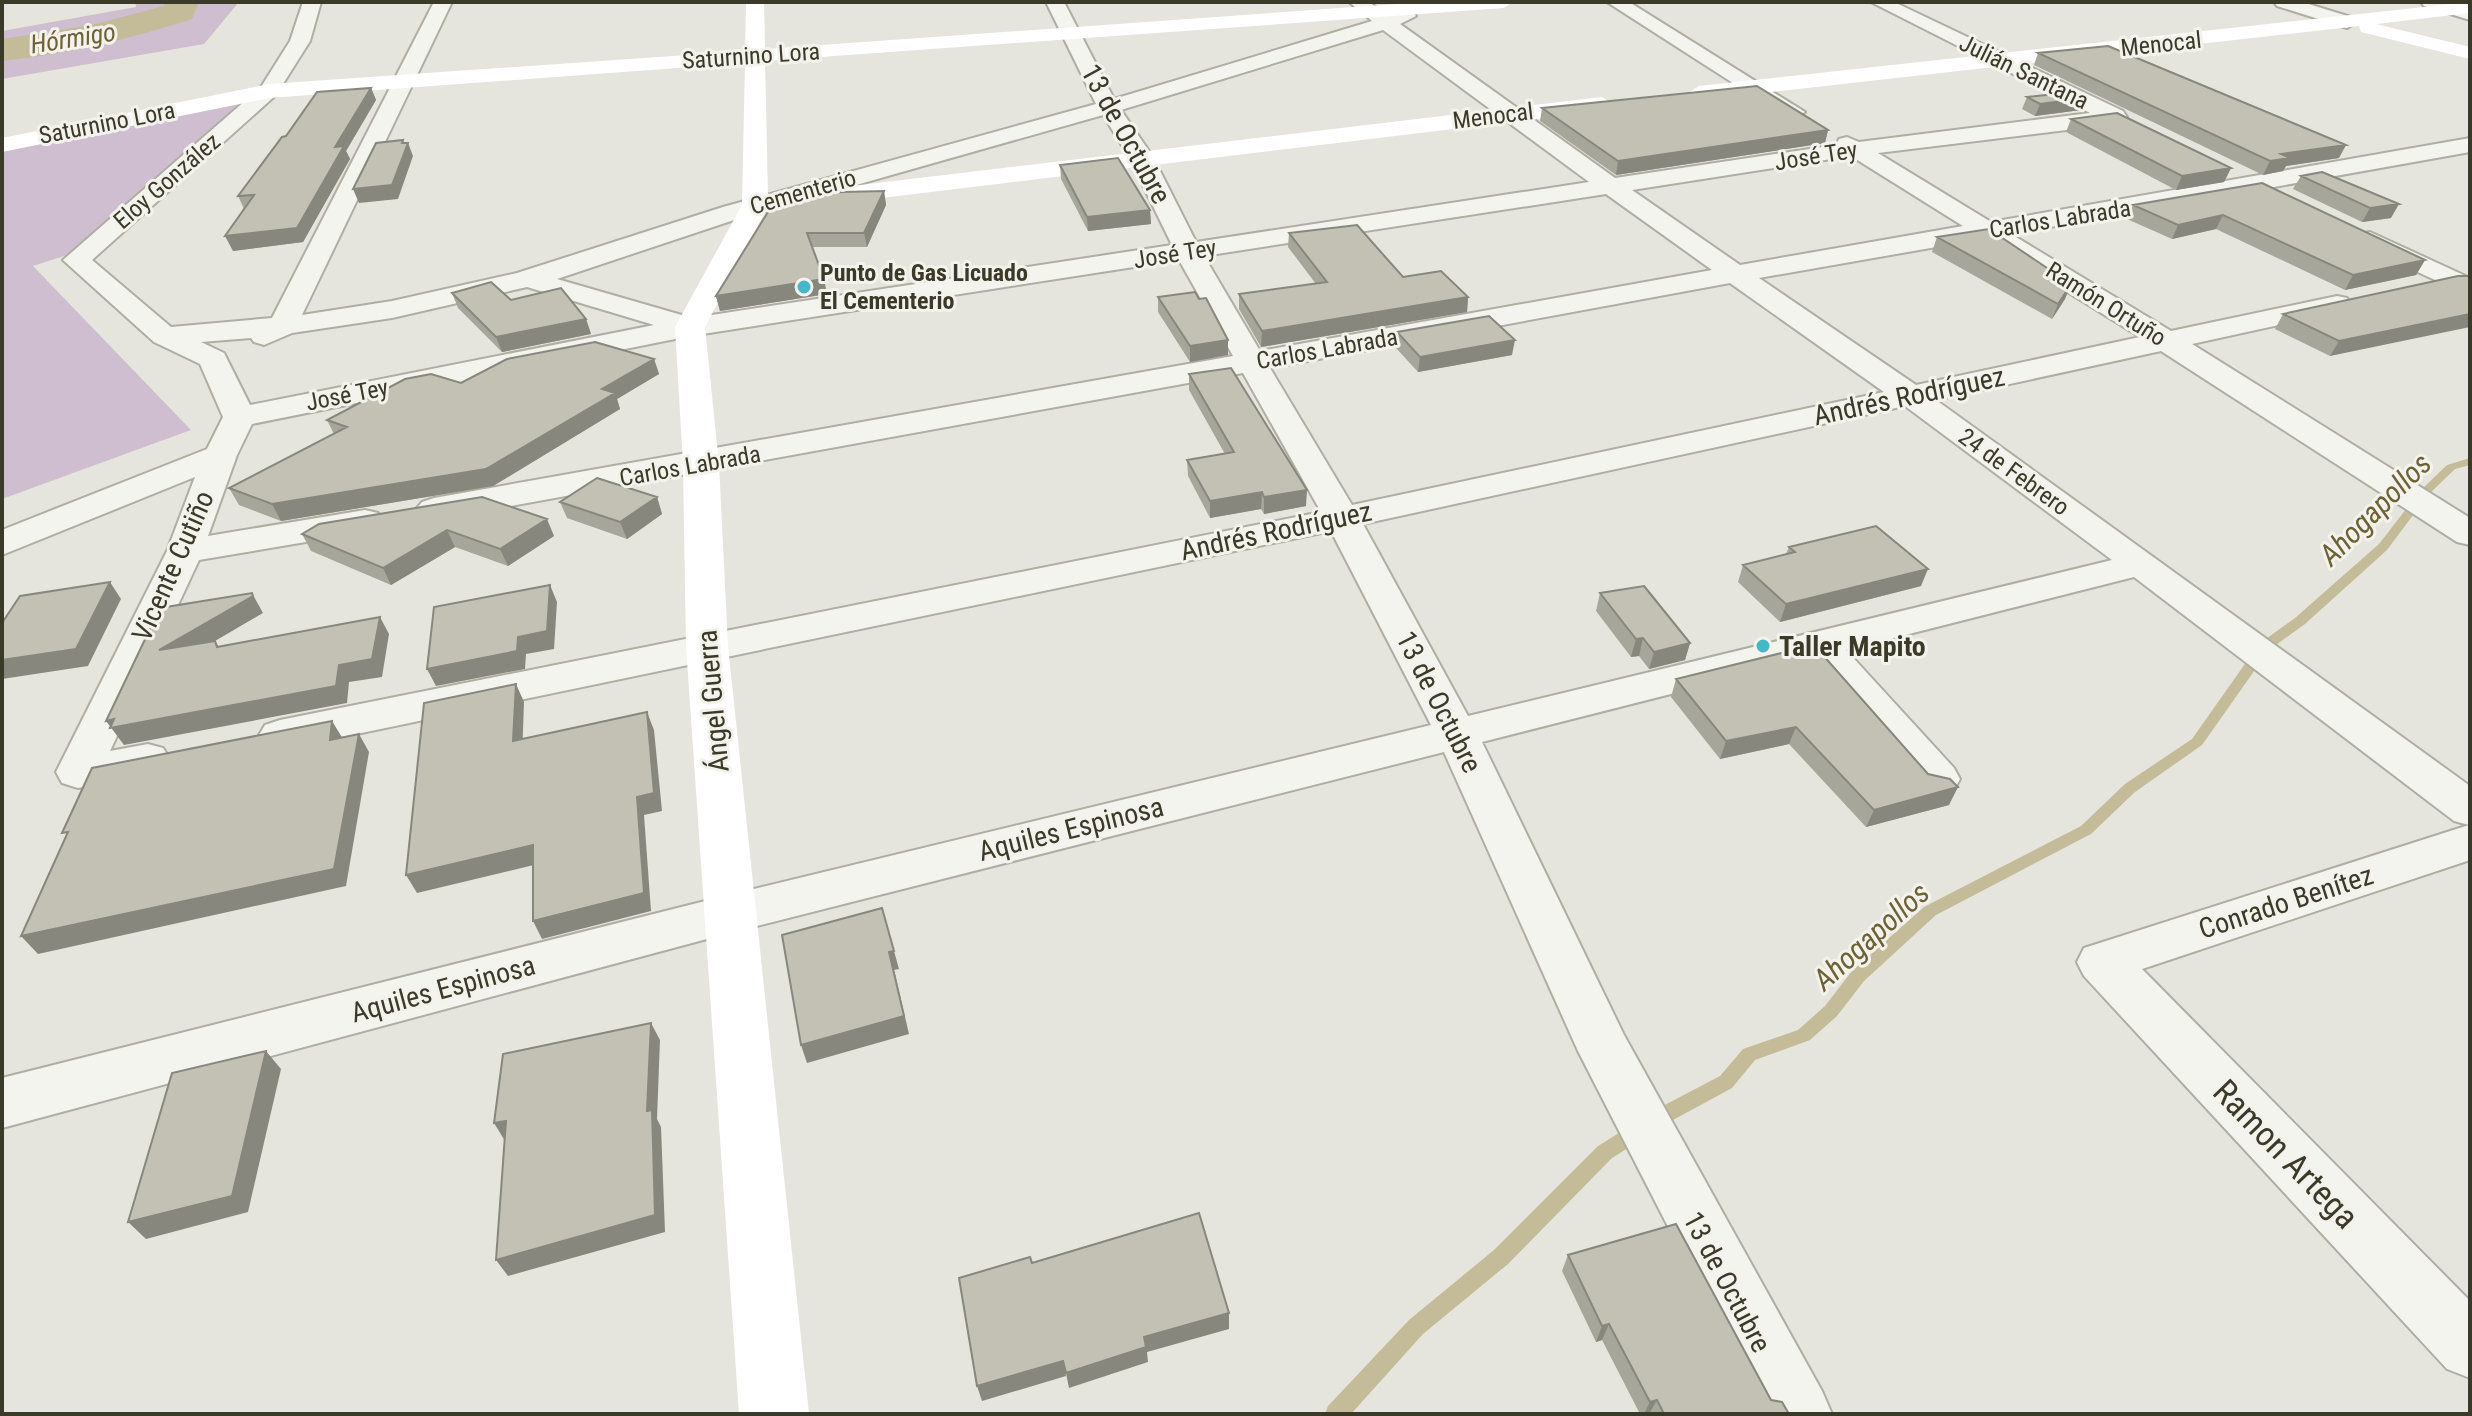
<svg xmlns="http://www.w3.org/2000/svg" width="2472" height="1416" font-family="'Roboto Condensed',sans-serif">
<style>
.green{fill:#cfbecf}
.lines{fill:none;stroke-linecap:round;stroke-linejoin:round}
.stream{fill:#c4bb99;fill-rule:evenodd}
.river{fill:#c4bb99;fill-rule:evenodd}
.street-casing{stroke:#afaea3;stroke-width:4}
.street{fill:#f4f4ef;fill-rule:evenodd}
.secondary{fill:#fff;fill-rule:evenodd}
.wall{fill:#a7a69b}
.shaded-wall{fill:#88877e}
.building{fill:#c2c1b4;stroke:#88877e;stroke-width:2}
.poi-dot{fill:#46b7c6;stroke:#f4f2ec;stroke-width:3}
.labels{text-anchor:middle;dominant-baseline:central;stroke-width:6;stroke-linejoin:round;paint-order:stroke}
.far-street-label{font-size:24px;fill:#3b3927;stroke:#f4f2ec}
.far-poi-label{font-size:24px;font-weight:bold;fill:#3b3927;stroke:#f4f2ec;text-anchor:start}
.far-water-label{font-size:26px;font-style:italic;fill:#6d6234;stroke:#f4f2ec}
.street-label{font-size:28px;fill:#3b3927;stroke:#f4f2ec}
.poi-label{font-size:28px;font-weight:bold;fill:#3b3927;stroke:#f4f2ec;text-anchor:start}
.water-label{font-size:30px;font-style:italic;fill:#6d6234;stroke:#f4f2ec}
.near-street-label{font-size:34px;fill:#3b3927;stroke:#f4f2ec}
</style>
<rect width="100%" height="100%" fill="#e6e5dd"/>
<!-- green -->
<path class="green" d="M 135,2 L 239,2 L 204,44 L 2,79 L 2,31 L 136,7 Z
M 233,104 L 246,105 L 67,255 L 33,266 L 191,430 L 2,499 L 2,150 Z"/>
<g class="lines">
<!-- stream -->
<path class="stream" d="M 2470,458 L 2470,465 L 2455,469 L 2428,495 L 2387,550 L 2305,624 L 2269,650 L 2202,745 L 2135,792 L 2091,834 L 1936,915 L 1864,981 L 1837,1016 L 1810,1040 L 1755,1060 L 1732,1088 L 1673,1120 L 1612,1158 L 1508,1264 L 1423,1334 L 1351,1414 L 1325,1414 L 1328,1406 L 1409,1320 L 1494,1250 L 1598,1146 L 1659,1108 L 1720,1076 L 1743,1049 L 1798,1030 L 1825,1006 L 1852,971 L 1924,907 L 2081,826 L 2125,784 L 2192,739 L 2259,644 L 2295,618 L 2379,544 L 2420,491 L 2447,465 Z"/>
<!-- river -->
<path class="river" d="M 165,2 L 199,2 L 192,19 C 130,39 67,54 2,61 L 2,39 L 92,25 L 164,6 Z"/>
<!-- street casing -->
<g class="street-casing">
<path id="street" d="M 303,2 L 321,2 L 310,41 L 276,95 L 92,260 L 171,327 L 272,318 L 434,2 L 452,2 L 302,315 L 392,301 L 517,273 L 723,207 L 1096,104 L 1046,2 L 1064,2 L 1114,99 L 1372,21 L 1349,2 L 1369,2 L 1388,16 L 1407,11 L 1413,12 L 1416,16 L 1400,24 L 1615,178 L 1836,145 L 1839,139 L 1847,137 L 1859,142 L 2090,113 L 1871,2 L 1894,2 L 2123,111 L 2127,117 L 2116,124 L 1878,153 L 1991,222 L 2470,138 L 2470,152 L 2011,234 L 2171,331 L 2337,296 L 2347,298 L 2351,304 L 2347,310 L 2192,344 L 2470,518 L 2470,545 L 2457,542 L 2161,351 L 1936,400 L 2470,786 L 2470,860 L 2142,969 L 2470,1301 L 2470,1378 L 2447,1369 L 2084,976 L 2077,962 L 2084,948 L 2469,825 L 2454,821 L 2134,577 L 1846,650 L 1954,768 L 1960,779 L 1954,790 L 1938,795 L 1922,790 L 1809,659 L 1482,742 L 1624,1035 L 1822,1391 L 1832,1414 L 1764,1414 L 1578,1051 L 1444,752 L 733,932 L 2,1128 L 2,1078 L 733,894 L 1431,725 L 1331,531 L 280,750 L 265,745 L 259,735 L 265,725 L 280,720 L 1321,512 L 1243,373 L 434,520 L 422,516 L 416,509 L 422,502 L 434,498 L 1233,356 L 1179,260 L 690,336 L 252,424 L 237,455 L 208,536 L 365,510 L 378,513 L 383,521 L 378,529 L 365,532 L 199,560 L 110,751 L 148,744 L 163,748 L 170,759 L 163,770 L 78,788 L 62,783 L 56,772 L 167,551 L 195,477 L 2,555 L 2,530 L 207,449 L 223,417 L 200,364 L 154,342 L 63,260 L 261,87 L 290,41 ZM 1383,30 L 1589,182 L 1196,242 L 1153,157 L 1121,110 ZM 1103,115 L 1129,157 L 1172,245 L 692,318 L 557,279 L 740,218 ZM 1851,156 L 1963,226 L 1740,265 L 1632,190 ZM 1606,194 L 1712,270 L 1260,351 L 1204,256 ZM 1982,239 L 2140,337 L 1916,385 L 1759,278 ZM 1730,283 L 1884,392 L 1352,505 L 1270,368 ZM 527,287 L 654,325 L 250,405 L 224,353 L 201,342 L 251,338 L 254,342 L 264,345 L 292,333 L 392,318 ZM 1905,406 L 2112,560 L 1468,716 L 1363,524 Z
M 1607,2 L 1629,2 L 1805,112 L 1794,118 L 1786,117 Z
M 2274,2 L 2302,2 L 2354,18 L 2356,22 L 2347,28 L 2277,6 Z
M 2421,2 L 2448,2 L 2470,9 L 2470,20 L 2424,6 Z
M 2370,232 L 2470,278 L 2470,296 L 2361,246 L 2357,240 L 2361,234 Z"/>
</g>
<!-- street -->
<use href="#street" class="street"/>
<!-- secondary -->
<path class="secondary" d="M 746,2 L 764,2 L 765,49 L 1425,2 L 1513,2 L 1504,8 L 765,61 L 768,196 L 1602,97 L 1613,104 L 1602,111 L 765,212 L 705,327 L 719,464 L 728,646 L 809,1414 L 739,1414 L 686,646 L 683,464 L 675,327 L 742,205 L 745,63 L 269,98 L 2,152 L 2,138 L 269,84 L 745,51 Z
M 2470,2 L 2470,13 L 2376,24 L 2470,47 L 2470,59 L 2361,32 L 2359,26 L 1699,100 L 1688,93 L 1699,86 Z"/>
</g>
<!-- wall -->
<path class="wall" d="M 2038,53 L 2339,158 L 2286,166 L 2283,171 L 2263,175 L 2034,65 Z
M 371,88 L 376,100 L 346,151 L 350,159 L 303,242 L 233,251 L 244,209 L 238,196 L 286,136 Z
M 2027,97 L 2086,98 L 2081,110 L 2035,116 L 2022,109 Z
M 1542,108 L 1828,130 L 1825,143 L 1616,175 L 1540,121 Z
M 2071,119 L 2231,168 L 2224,182 L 2176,190 L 2066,132 Z
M 1060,165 L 1150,210 L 1151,224 L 1088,231 L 1061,179 Z
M 2301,176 L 2391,218 L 2362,222 L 2293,189 Z
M 2262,183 L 2425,260 L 2416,275 L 2345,290 L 2216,229 L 2172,239 L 2127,219 L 2133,205 Z
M 884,191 L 886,205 L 867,247 L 812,247 L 827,294 L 720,311 L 716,296 L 776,199 Z
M 1289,233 L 1403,277 L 1468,297 L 1467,312 L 1261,347 L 1239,309 L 1239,294 L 1316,284 L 1288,247 Z
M 1937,237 L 2071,284 L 2065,299 L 2052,319 L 1932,252 Z
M 2458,276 L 2330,356 L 2275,329 L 2283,314 Z
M 452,293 L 511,300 L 586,319 L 591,334 L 502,352 L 458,308 Z
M 1158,297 L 1228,340 L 1228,355 L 1190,362 L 1158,312 Z
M 1397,332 L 1512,355 L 1418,372 L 1396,348 Z
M 654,359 L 659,374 L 617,399 L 620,409 L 493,486 L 281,521 L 239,505 L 229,488 L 334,434 L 327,420 L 461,383 Z
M 1189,374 L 1306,506 L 1264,514 L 1261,509 L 1210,518 L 1188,476 L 1187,460 L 1225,454 L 1189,390 Z
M 482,497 L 554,536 L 508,566 L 455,547 L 391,585 L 311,551 L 302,534 Z
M 657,497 L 662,514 L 627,539 L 567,518 L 560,502 Z
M 1789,547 L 1921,586 L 1780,622 L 1738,582 L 1743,565 L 1786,554 Z
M 1600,593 L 1690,643 L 1685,660 L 1649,669 L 1639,656 L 1631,657 L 1596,611 Z
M 1814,645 L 1949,805 L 1866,827 L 1789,744 L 1720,759 L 1671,697 L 1676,679 Z
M 1568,1255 L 1771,1400 L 1789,1414 L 1640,1414 L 1602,1340 L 1596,1342 L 1562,1271 Z"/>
<!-- shaded-wall -->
<path class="shaded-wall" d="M 371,88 L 376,100 L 346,151 L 350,159 L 303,242 L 233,251 L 225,236 L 335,147 Z
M 2086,98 L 2081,110 L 2035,116 L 2040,104 Z
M 1828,130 L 1825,143 L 1616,175 L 1618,161 Z
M 403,140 L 406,148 L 408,143 L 413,156 L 398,199 L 359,203 L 353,189 L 402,143 Z
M 2346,145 L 2339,158 L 2286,166 L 2283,171 L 2263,175 L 2270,161 L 2281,154 Z
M 2231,168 L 2224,182 L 2176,190 L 2182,176 Z
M 884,191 L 886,205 L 867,247 L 864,233 Z
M 2399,204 L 2391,218 L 2362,222 L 2370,208 Z
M 1150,210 L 1151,224 L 1088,231 L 1087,217 Z
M 2223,215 L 2216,229 L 2172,239 L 2178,225 Z
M 2425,260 L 2416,275 L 2345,290 L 2353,275 Z
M 824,279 L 827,294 L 720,311 L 716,296 Z
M 2071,284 L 2065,299 L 2052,319 L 2058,304 Z
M 1468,297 L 1467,312 L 1261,347 L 1262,331 Z
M 2470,314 L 2470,327 L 2330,356 L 2339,341 Z
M 586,319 L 591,334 L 502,352 L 496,337 Z
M 1228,340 L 1228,355 L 1190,362 L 1190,346 Z
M 1515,340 L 1512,355 L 1418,372 L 1420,357 Z
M 654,359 L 659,374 L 617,399 L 620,409 L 493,486 L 281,521 L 272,504 L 602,389 Z
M 1307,490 L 1306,506 L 1264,514 L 1264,497 Z
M 1262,492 L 1261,509 L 1210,518 L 1210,501 Z
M 657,497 L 662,514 L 627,539 L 620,522 Z
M 547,519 L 554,536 L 508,566 L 500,549 Z
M 447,530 L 455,547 L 391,585 L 383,568 Z
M 1928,569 L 1921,586 L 1780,622 L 1786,604 Z
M 110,582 L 121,599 L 88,666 L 2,679 L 2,660 Z
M 550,585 L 557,602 L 554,649 L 526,654 L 525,669 L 436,686 L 427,669 L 518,637 Z
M 252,593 L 263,613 L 215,641 L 226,658 L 159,650 Z
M 380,617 L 389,634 L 382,677 L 349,682 L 347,703 L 124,745 L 106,721 Z
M 1643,638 L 1639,656 L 1631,657 L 1636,639 Z
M 1690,643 L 1685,660 L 1649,669 L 1654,652 Z
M 516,684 L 524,702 L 522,759 L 513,741 Z
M 647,712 L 654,730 L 662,811 L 644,815 L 651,911 L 542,939 L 533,921 L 637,797 Z
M 332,721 L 343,739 L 330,740 Z
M 1796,727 L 1789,744 L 1720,759 L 1726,741 Z
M 359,734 L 369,752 L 346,886 L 38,954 L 21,936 Z
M 1958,787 L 1949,805 L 1866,827 L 1874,810 Z
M 533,845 L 542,863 L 417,893 L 406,875 Z
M 882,908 L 899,969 L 894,970 L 909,1034 L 807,1063 L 801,1045 L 889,952 Z
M 651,1023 L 660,1040 L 657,1119 L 661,1127 L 665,1232 L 508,1276 L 496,1260 L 647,1111 Z
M 266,1051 L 281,1069 L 248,1212 L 146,1239 L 128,1222 Z
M 506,1121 L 505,1141 L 494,1123 Z
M 1229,1313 L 1229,1329 L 1147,1352 L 1148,1362 L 1069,1388 L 1066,1373 L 1144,1337 Z
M 1609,1324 L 1602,1340 L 1596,1342 L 1602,1326 Z
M 1063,1361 L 1066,1376 L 982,1401 L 977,1386 Z
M 1657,1400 L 1649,1414 L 1644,1414 L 1650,1402 Z"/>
<!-- building -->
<path class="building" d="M 2108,46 L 2346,145 L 2281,154 L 2290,158 L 2270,161 L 2038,53 Z
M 1757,86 L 1828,130 L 1618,161 L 1542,108 Z
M 371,88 L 335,147 L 344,146 L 297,228 L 225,236 L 254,195 L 238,196 L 282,137 L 286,136 L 317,92 Z
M 2074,92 L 2086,98 L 2040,104 L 2027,97 Z
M 2117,113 L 2231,168 L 2182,176 L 2071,119 Z
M 403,140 L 402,143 L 408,143 L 392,185 L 353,189 L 376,143 Z
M 1118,158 L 1150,210 L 1087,217 L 1060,165 Z
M 2322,172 L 2399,204 L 2370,208 L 2301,176 Z
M 2262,183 L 2425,260 L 2353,275 L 2223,215 L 2178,225 L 2133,205 Z
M 884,191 L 864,233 L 807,233 L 824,279 L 716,296 L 776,199 L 842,192 Z
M 1357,225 L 1403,277 L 1441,271 L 1468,297 L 1262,331 L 1239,294 L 1327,282 L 1289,233 Z
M 1989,229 L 2071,284 L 2058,304 L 1937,237 Z
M 2458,276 L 2470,276 L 2470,314 L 2339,341 L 2283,314 Z
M 491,282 L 511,300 L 561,288 L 586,319 L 496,337 L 452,293 Z
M 1195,292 L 1199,299 L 1206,298 L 1228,340 L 1190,346 L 1158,297 Z
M 1489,316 L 1515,340 L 1420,357 L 1397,332 Z
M 595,342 L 654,359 L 602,389 L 615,393 L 486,469 L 272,504 L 229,488 L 347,427 L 327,420 L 405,379 L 431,374 L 461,383 L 507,359 Z
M 1231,368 L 1307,490 L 1264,497 L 1262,492 L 1210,501 L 1187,460 L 1234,452 L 1189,374 Z
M 597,478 L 657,497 L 620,522 L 560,502 Z
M 482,497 L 547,519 L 500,549 L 447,530 L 383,568 L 302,534 L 319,524 Z
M 1876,526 L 1928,569 L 1786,604 L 1743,565 L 1795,552 L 1789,547 Z
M 110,582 L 76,649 L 2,660 L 2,623 L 20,596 Z
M 550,585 L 547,631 L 518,637 L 517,651 L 427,669 L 434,607 Z
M 1644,586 L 1690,643 L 1654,652 L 1643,638 L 1636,639 L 1600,593 Z
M 252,593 L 253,596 L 159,650 L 215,641 L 217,647 L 380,617 L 372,659 L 339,665 L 336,686 L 110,728 L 114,719 L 106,721 L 160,608 Z
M 1814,645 L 1928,774 L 1950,779 L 1958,787 L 1874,810 L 1796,727 L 1726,741 L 1676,679 Z
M 516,684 L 513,741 L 647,712 L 654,793 L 637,797 L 644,893 L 533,921 L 533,845 L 406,875 L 424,703 Z
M 332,721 L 330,740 L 359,734 L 334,869 L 21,936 L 68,832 L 62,833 L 92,768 Z
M 882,908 L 894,951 L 889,952 L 904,1016 L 801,1045 L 782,935 Z
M 651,1023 L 647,1111 L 652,1110 L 655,1215 L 496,1260 L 506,1121 L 494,1123 L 503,1054 Z
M 266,1051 L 232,1196 L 128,1222 L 172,1073 Z
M 1199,1213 L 1229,1313 L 1144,1337 L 1146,1347 L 1066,1373 L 1063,1361 L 977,1386 L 959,1278 L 1030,1257 L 1032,1263 Z
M 1676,1224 L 1771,1400 L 1782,1402 L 1789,1414 L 1664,1414 L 1657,1400 L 1650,1402 L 1609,1324 L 1602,1326 L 1568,1255 Z"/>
<!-- markers -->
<g class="poi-dot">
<circle cx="804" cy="287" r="8"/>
<circle cx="1763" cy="646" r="8"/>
</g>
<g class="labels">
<!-- far-street labels -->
<g class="far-street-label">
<text transform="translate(2161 44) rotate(-6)">Menocal</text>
<text transform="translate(751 56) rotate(-4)">Saturnino Lora</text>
<text transform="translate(2024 72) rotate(26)">Julián Santana</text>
<text transform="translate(1493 116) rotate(-7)">Menocal</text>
<text transform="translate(107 123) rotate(-11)">Saturnino Lora</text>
<text transform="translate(1816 156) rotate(-9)">José Tey</text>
<text transform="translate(167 181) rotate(-41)">Eloy González</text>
<text transform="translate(803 192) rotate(-16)">Cementerio</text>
<text transform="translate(2060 219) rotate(-9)">Carlos Labrada</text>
<text transform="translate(1175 254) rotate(-9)">José Tey</text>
<text transform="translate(2106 304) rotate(32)">Ramón Ortuño</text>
<text transform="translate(1327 349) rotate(-10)">Carlos Labrada</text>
<text transform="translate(347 395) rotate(-11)">José Tey</text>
<text transform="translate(690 466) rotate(-10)">Carlos Labrada</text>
<text transform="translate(2014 472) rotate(36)">24 de Febrero</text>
</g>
<!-- far-poi labels -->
<g class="far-poi-label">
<text x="820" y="273">Punto de Gas Licuado<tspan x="820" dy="28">El Cementerio</tspan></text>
</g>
<!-- far-water labels -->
<g class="far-water-label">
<text transform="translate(73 38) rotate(-9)">Hórmigo</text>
</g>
<!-- street labels -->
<g class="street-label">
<text transform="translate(1126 134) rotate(61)">13 de Octubre</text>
<text transform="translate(1909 396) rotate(-12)">Andrés Rodríguez</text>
<text transform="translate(1276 531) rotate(-12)">Andrés Rodríguez</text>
<text transform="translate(173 566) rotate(-66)">Vicente Cutiño</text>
<text transform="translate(713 701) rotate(-95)">Ángel Guerra</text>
<text transform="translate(1439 702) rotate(63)">13 de Octubre</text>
<text transform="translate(1071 829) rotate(-14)">Aquiles Espinosa</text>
<text transform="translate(2286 902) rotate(-18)">Conrado Benítez</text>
<text transform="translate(443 989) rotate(-15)">Aquiles Espinosa</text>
<text transform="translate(1727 1282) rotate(62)">13 de Octubre</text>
</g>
<!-- poi labels -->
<g class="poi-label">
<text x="1779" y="646">Taller Mapito</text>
</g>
<!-- water labels -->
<g class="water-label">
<text transform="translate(2375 509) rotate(-45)">Ahogapollos</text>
<text transform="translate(1871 936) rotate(-42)">Ahogapollos</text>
</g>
<!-- near-street labels -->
<g class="near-street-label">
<text transform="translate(2286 1154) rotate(46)">Ramon Artega</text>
</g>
</g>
<!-- border -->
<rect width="2472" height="1416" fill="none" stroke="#3b3927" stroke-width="8"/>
</svg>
